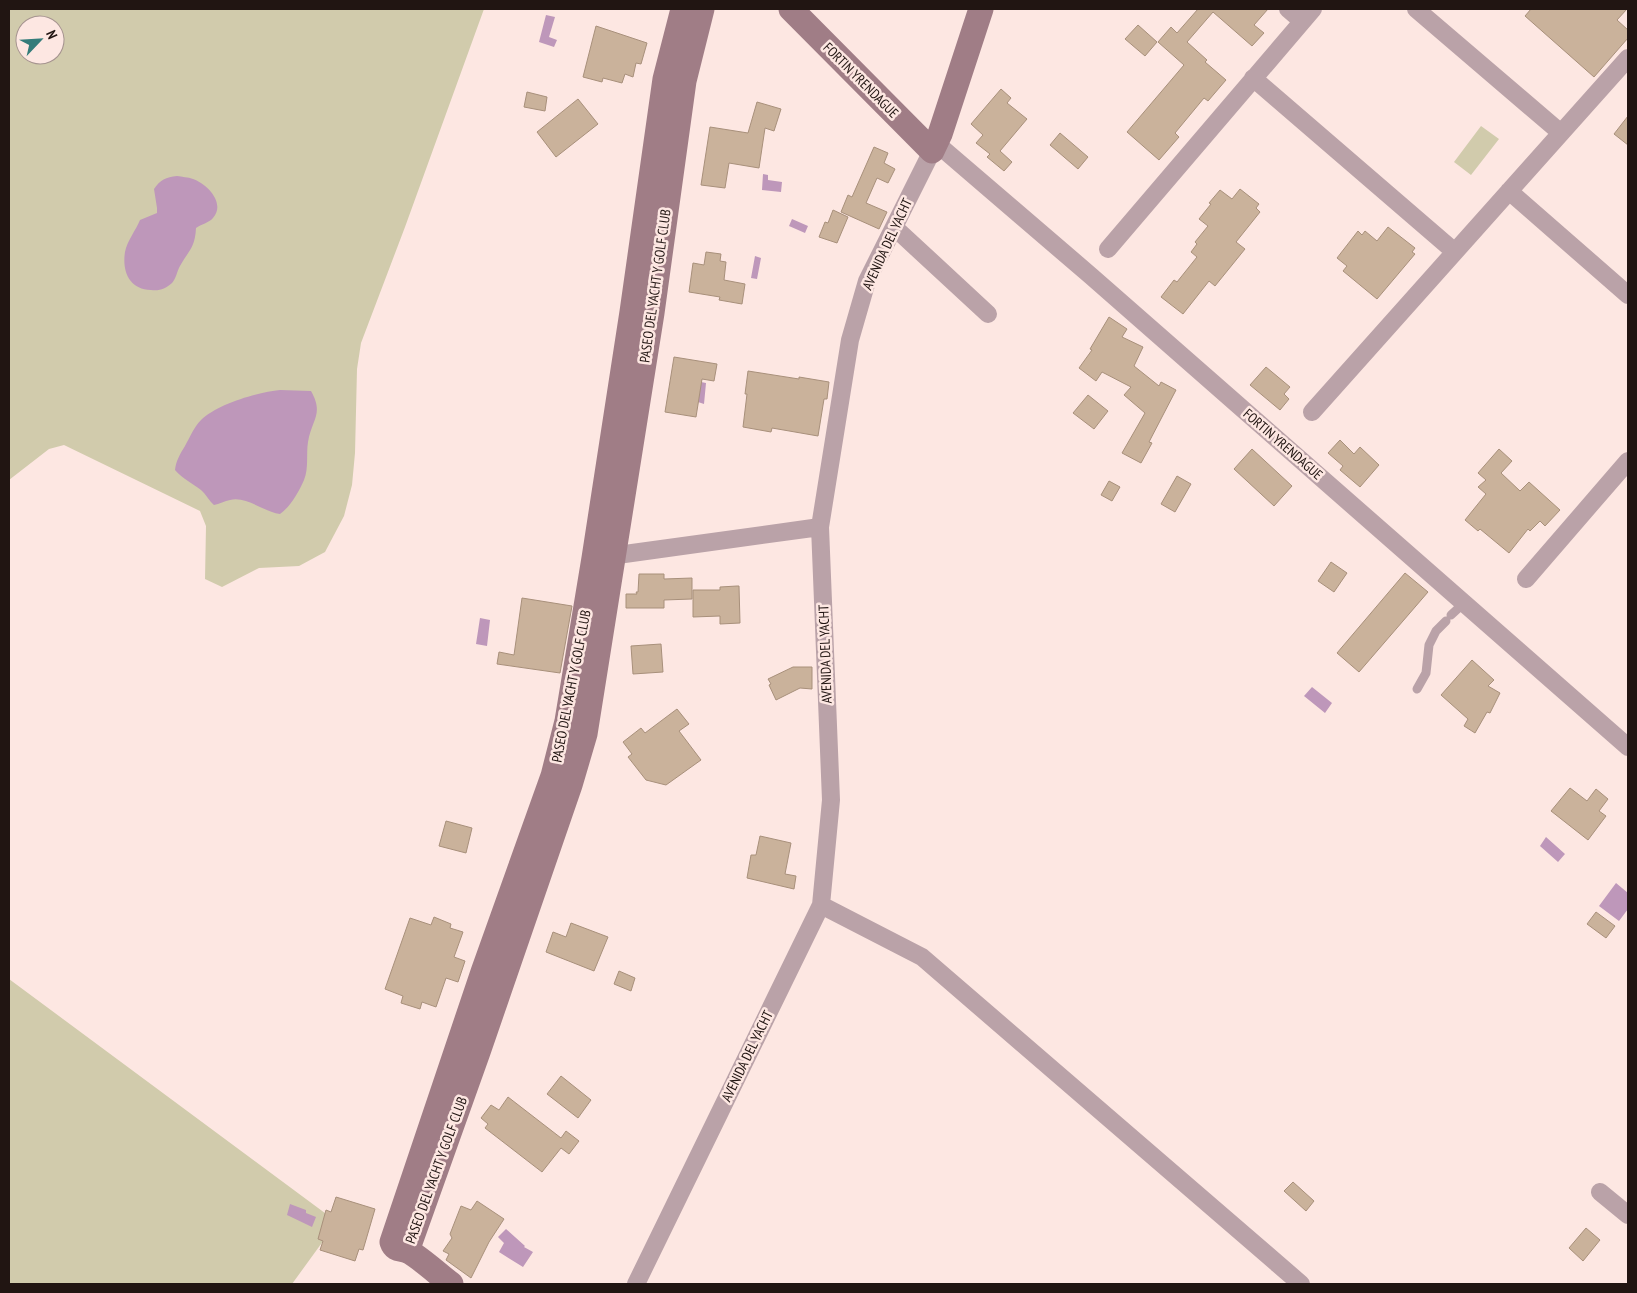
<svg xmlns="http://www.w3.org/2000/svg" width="1637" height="1293" font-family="'PT Sans Narrow',sans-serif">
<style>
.green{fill:#d1cbac;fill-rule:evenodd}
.water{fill:#be97ba}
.building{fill:#cab29b;stroke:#a8907b}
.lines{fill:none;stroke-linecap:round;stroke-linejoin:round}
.lane{stroke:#baa2a8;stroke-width:9}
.street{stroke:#baa2a8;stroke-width:18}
.secondary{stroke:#a07d86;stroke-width:25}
.labels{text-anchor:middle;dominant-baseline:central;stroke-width:5;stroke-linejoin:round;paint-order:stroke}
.street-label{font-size:14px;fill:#211512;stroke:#fde7e2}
</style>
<rect width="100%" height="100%" fill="#fde7e2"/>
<!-- green -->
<path class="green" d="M 9,9 L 484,9 L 405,227 L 361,343 L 357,369 L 355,453 L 352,485 L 344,516 L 325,552 L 299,566 L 259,568 L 222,587 L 205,579 L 206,526 L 200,511 L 64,445 L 49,449 L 9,480 ZM 25,25 L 55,25 L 55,55 L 25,55 Z
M 1481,126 L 1499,139 L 1471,175 L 1454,162 Z
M 9,979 L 337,1222 L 292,1284 L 9,1284 Z"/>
<!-- water -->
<path class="water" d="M 546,15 L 555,17 L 549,37 L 557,40 L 554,47 L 539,42 Z
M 763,174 L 768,175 L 768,180 L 782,182 L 781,192 L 762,190 Z
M 177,176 C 182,177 188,177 193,179 C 207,184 226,203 213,218 C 209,223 201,224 196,228 C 195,248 189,250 180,266 C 177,271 176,279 172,283 C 165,289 160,291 151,290 C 129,289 122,271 125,252 C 127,241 136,230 140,220 L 157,213 L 157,208 L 154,189 C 160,180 166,177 177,176 Z
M 792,219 L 808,226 L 805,233 L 789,226 Z
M 755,256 L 761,258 L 757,279 L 751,278 Z
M 701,382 L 706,383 L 704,404 L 698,402 Z
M 280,390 L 311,391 C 324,414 312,419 308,442 C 306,454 309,468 304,480 C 299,492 290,507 280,514 C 264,512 247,496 230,500 C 225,501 219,504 214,505 C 209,501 206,494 201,490 C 192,483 183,479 175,470 C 176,461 180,454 185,446 C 190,437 194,427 201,420 C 217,404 258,392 280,390 Z
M 480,618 L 490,620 L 487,646 L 476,644 Z
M 1312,687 L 1332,703 L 1325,713 L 1304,696 Z
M 1546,837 L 1565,854 L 1558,862 L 1540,846 Z
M 1616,883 L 1628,893 L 1628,909 L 1619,921 L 1599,906 Z
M 290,1204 L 306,1210 L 306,1213 L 316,1217 L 312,1227 L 287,1215 Z
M 506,1229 L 525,1246 L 524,1247 L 533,1252 L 523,1267 L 499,1252 L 504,1243 L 498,1237 Z"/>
<!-- building -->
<path class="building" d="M 1198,9 L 1268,9 L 1254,25 L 1264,33 L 1252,46 L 1213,12 L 1187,42 L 1207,60 L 1205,62 L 1226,80 L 1208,101 L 1204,98 L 1175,133 L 1179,137 L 1159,160 L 1127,132 L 1184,65 L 1158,42 L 1171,27 L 1177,33 Z
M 1531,9 L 1627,9 L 1617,20 L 1628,30 L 1628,38 L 1594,77 L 1525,16 Z
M 1138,25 L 1157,42 L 1145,56 L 1125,39 Z
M 596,26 L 647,43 L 641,64 L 636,63 L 633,77 L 625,74 L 622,83 L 603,78 L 602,82 L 583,77 Z
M 1001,89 L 1011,98 L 1007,103 L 1027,119 L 1000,151 L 1012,162 L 1004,171 L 987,157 L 990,154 L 976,143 L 983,135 L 971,124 Z
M 527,92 L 547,97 L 545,111 L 524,107 Z
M 578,99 L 598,124 L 556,157 L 537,132 Z
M 757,102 L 781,109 L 774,131 L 765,128 L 759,168 L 729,163 L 725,188 L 701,185 L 710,127 L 748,133 Z
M 1628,116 L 1628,145 L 1614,134 Z
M 1060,133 L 1088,157 L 1078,169 L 1050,145 Z
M 874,147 L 888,153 L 884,163 L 895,169 L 888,183 L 877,178 L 866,203 L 887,212 L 879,229 L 841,212 L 848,195 L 852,197 Z
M 1240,189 L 1259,204 L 1256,208 L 1260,212 L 1236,242 L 1245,249 L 1215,286 L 1209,281 L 1183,314 L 1161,297 L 1174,280 L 1177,282 L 1197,257 L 1191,252 L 1197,244 L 1195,242 L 1208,226 L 1199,219 L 1211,204 L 1209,203 L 1220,190 L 1232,199 Z
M 833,210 L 848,217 L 837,243 L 819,237 L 825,222 L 828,223 Z
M 1388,227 L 1415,248 L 1412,252 L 1415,254 L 1377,299 L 1343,271 L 1347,266 L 1337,258 L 1358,231 L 1362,235 L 1365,231 L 1377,241 Z
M 706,252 L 721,254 L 720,261 L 726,262 L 724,280 L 745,284 L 742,304 L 719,300 L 720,297 L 689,292 L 693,263 L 704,265 Z
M 1109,317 L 1127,329 L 1122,337 L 1143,347 L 1134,366 L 1159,386 L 1161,382 L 1176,390 L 1149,442 L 1152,443 L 1141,463 L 1122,453 L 1145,413 L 1124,395 L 1131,387 L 1102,372 L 1096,381 L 1079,368 L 1092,350 L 1090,349 Z
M 674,357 L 717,364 L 714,381 L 702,379 L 696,417 L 665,412 Z
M 1266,367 L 1290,387 L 1284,394 L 1289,399 L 1280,410 L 1250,385 Z
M 748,371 L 799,379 L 799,377 L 829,382 L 827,399 L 824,399 L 818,436 L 772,428 L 771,432 L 743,427 L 747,394 L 745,394 Z
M 1088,395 L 1108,411 L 1094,429 L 1073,413 Z
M 1340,440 L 1354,454 L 1360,447 L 1379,465 L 1360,487 L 1340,470 L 1343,466 L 1328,453 Z
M 1252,449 L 1292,486 L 1274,506 L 1234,469 Z
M 1499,449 L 1512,461 L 1501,473 L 1520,491 L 1529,482 L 1560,510 L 1545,526 L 1540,521 L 1530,531 L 1528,529 L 1509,553 L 1480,529 L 1478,531 L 1465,520 L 1486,494 L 1478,487 L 1486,480 L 1478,473 Z
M 1177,476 L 1191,484 L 1175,512 L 1161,504 Z
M 1109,481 L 1120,487 L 1112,501 L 1101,495 Z
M 1331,562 L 1347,573 L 1334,592 L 1318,581 Z
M 1405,573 L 1428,592 L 1359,672 L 1337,653 Z
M 639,574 L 664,574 L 664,579 L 692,578 L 692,599 L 664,600 L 664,608 L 626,608 L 626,594 L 637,594 L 636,592 L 638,592 Z
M 737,586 L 739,586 L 740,623 L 720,624 L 720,616 L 693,617 L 693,590 L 720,590 L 720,587 Z
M 522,598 L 572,606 L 560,673 L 497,664 L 499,652 L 514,655 Z
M 661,644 L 663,672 L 633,674 L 631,646 Z
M 1472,660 L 1494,680 L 1488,686 L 1500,693 L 1490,713 L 1487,712 L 1475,733 L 1464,726 L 1468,719 L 1441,695 Z
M 793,667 L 812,667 L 812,689 L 800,688 L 776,700 L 769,685 L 771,684 L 768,679 Z
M 677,709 L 689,724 L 679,731 L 701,760 L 666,785 L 646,780 L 628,757 L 632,754 L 623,742 L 641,728 L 645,733 Z
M 1570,788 L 1587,801 L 1596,789 L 1608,799 L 1599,811 L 1606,816 L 1588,840 L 1551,811 Z
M 446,821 L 472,828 L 466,853 L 439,846 Z
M 760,836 L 791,843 L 785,874 L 796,876 L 794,889 L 747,878 L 751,855 L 756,855 Z
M 1596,912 L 1615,926 L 1606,938 L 1587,924 Z
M 434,917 L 451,924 L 450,928 L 463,932 L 454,957 L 465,961 L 458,982 L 446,978 L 436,1007 L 422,1002 L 420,1009 L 401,1003 L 403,996 L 385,989 L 410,918 L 431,925 Z
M 571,923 L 608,937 L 594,971 L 546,952 L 553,932 L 566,937 Z
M 619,971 L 635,978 L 631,991 L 614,984 Z
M 561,1076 L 591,1100 L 578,1118 L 547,1094 Z
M 508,1097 L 561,1138 L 566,1131 L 579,1141 L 569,1154 L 561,1148 L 542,1172 L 485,1128 L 488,1124 L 481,1118 L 491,1105 L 499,1110 Z
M 1293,1182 L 1314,1201 L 1306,1211 L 1284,1191 Z
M 336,1197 L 375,1209 L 363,1250 L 359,1249 L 355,1261 L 320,1250 L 323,1241 L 318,1239 L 326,1210 L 331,1212 Z
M 477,1201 L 504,1219 L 489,1242 L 471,1278 L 446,1260 L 449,1254 L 443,1251 L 452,1238 L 450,1234 L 461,1206 L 471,1210 Z
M 1586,1228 L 1600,1240 L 1583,1261 L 1569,1248 Z"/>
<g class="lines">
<!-- lane -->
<path class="lane" d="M 1451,615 L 1464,603
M 1417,689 L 1426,673 L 1429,645 L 1436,631 L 1446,621"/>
<!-- street -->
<path class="street" d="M 1288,9 L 1302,21
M 1416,9 L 1561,133
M 1253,78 L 1455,252
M 936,143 L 1091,276 L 1628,747
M 1509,191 L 1628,295
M 894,227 L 988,314
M 1108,249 L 1313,9
M 1312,412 L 1628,58
M 603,557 L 820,527
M 1526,579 L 1628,461
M 821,905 L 922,957 L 1301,1284
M 1600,1192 L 1628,1215
M 636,1284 L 821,905 L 831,800 L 820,527 L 850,340 L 867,281 L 932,151"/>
<!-- secondary -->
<path class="secondary" d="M 791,9 L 932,151 L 940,134 L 981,9
M 407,1251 L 478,1052 L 570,785 L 585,734 L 652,313 L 684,81 L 702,9
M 451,1284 C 438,1274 422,1259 408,1251 C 401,1248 395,1251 392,1242 L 483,972 L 553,776 L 567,721 L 594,558 L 632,312 L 665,79 L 683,9"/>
</g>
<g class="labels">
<!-- street labels -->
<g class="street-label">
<text transform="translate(861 80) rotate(45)">FORTIN YRENDAGUE</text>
<text transform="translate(887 244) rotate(-65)">AVENIDA DEL YACHT</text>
<text transform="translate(655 286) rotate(-82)">PASEO DEL YACHT Y GOLF CLUB</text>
<text transform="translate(1283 444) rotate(41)">FORTIN YRENDAGUE</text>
<text transform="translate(825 654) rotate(-92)">AVENIDA DEL YACHT</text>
<text transform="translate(571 686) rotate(-79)">PASEO DEL YACHT Y GOLF CLUB</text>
<text transform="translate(747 1056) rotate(-64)">AVENIDA DEL YACHT</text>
<text transform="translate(436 1170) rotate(-70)">PASEO DEL YACHT Y GOLF CLUB</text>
</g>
</g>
<!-- border -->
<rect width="1637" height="1293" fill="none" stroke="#211512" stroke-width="20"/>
<!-- north arrow -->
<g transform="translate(40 40) rotate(65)"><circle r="24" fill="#fde7e2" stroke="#a5938f"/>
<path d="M0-4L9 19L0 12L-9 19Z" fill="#347c7a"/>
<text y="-8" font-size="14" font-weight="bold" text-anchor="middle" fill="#211512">N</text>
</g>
</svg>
